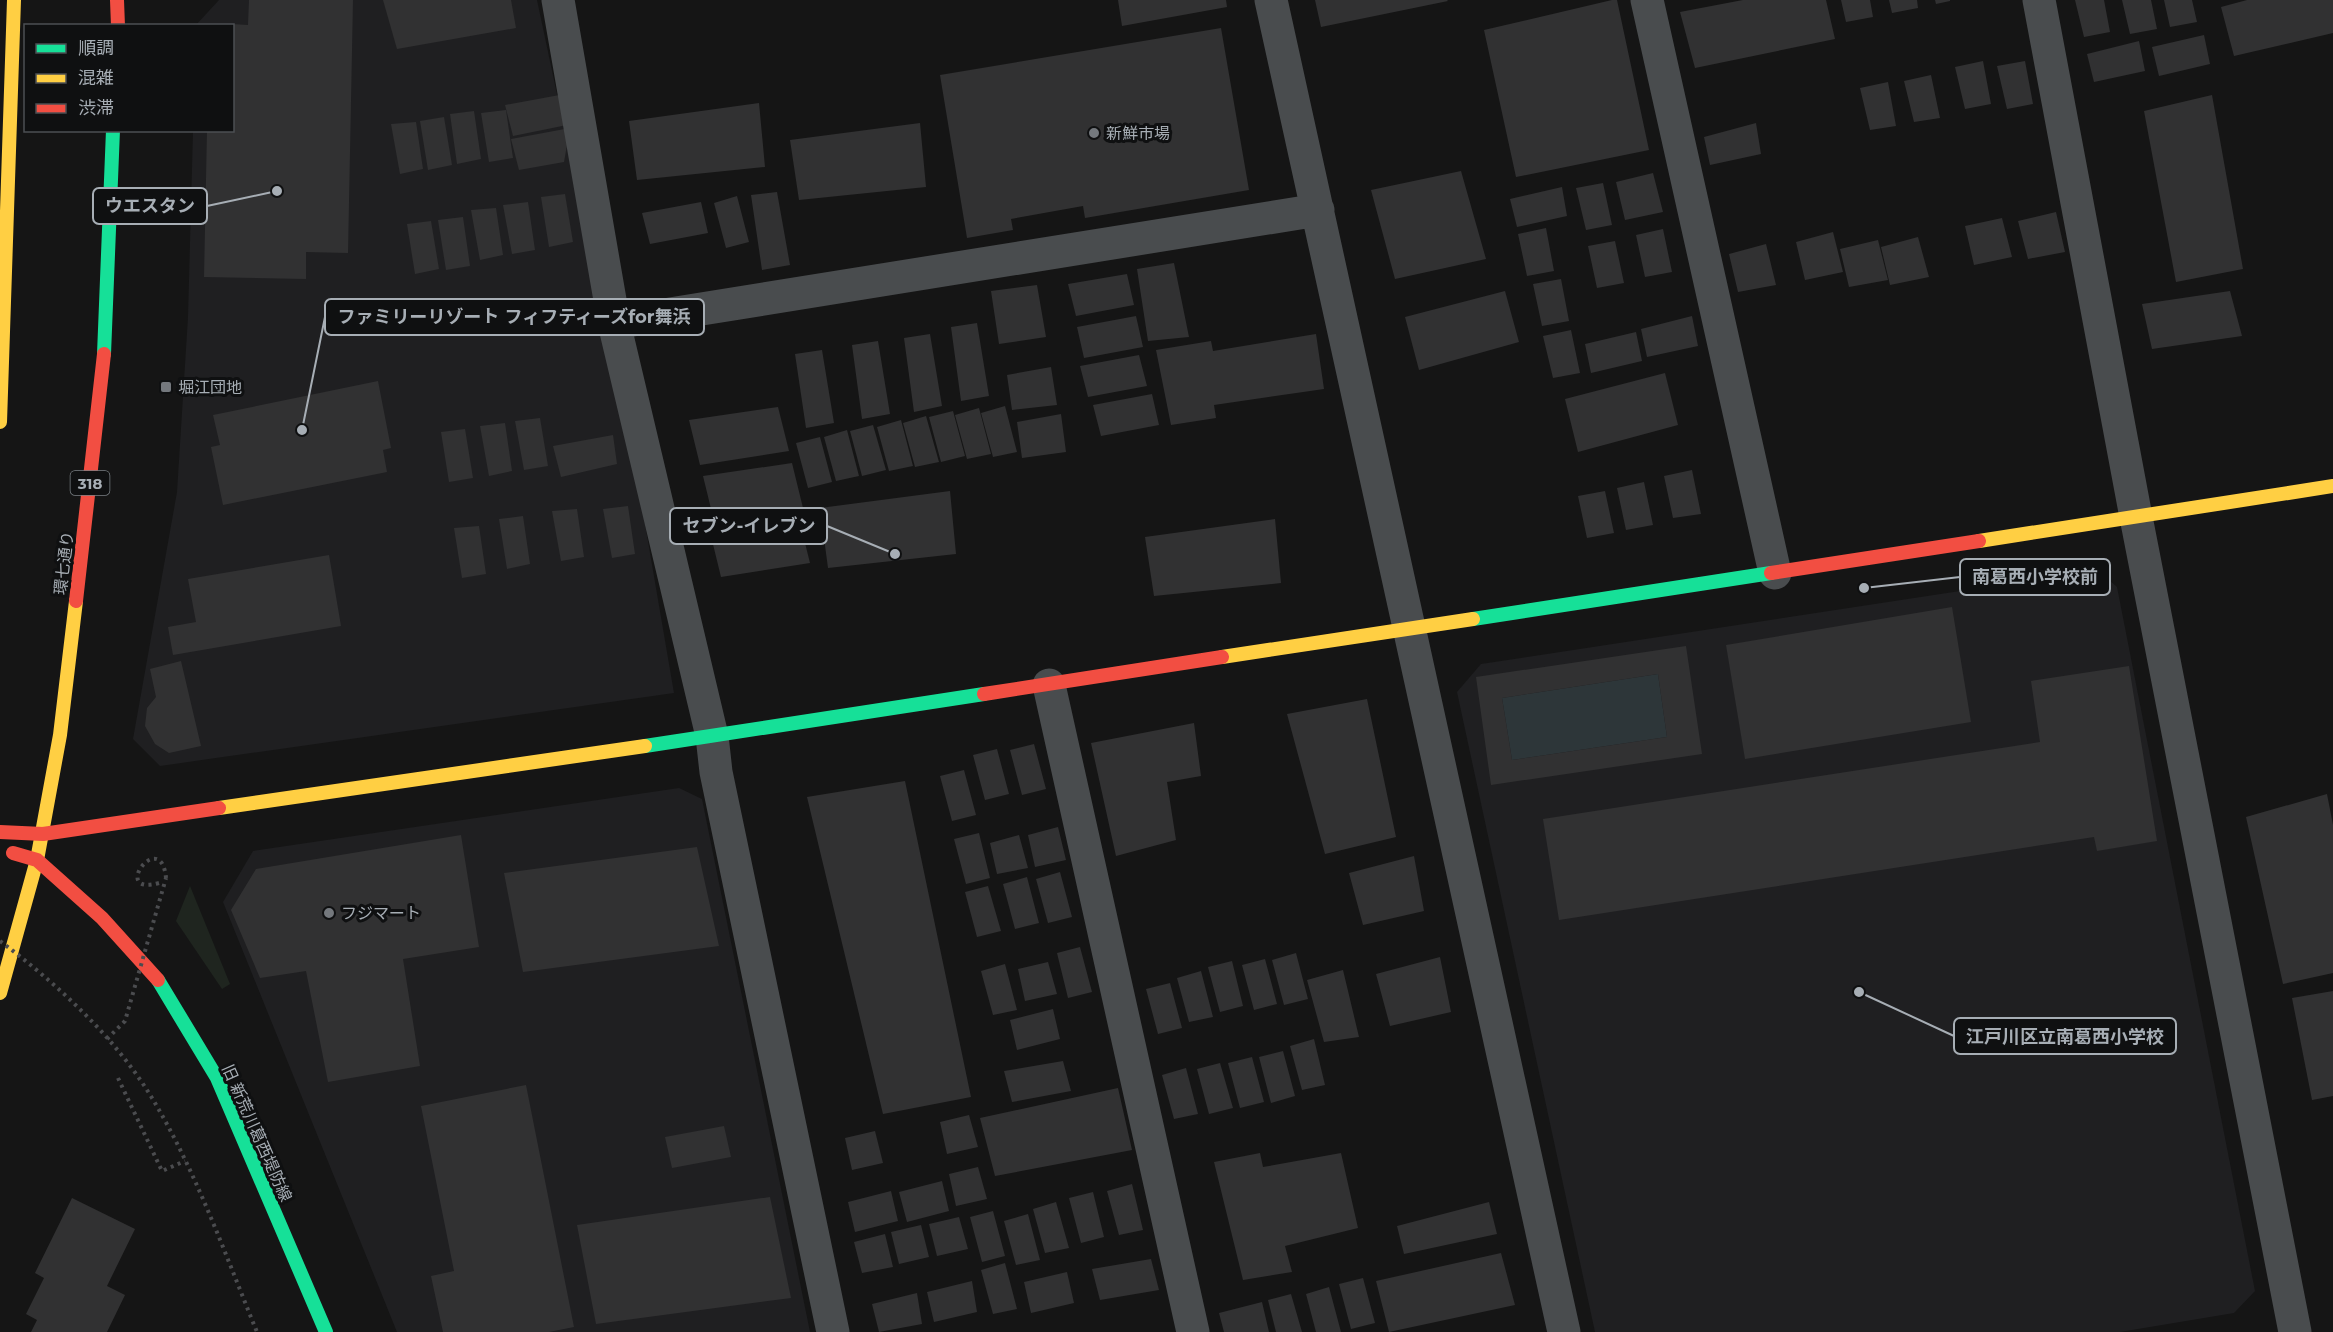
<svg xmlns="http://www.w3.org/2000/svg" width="2333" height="1332" font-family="Montserrat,'Noto Sans JP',sans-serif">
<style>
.built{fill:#1f1f21}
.green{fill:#1f251f}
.water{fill:#2d3639}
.building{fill:#313132;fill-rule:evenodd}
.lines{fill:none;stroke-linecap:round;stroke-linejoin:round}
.path{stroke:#4b4c4f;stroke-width:4;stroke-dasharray:3 4.5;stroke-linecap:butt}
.street{stroke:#494c4e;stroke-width:33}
.fast{stroke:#16e098;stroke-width:14}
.slow{stroke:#ffcf43;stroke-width:14}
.jam{stroke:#f24e42;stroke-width:14}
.path-bridge{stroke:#4b4c4f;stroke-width:4;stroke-dasharray:3 4.5;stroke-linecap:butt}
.poi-dot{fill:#74787d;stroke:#0f1011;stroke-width:2}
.labels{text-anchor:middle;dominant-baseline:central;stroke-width:6;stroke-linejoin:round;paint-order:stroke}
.shield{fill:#0f1011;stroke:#797f84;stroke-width:1.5}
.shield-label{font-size:15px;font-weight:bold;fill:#a7aeb5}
.poi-label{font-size:16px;fill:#a7aeb5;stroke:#0f1011;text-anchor:start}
.street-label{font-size:16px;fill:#a7aeb5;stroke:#0f1011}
.leader{fill:none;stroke:#a7aeb5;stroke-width:2}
.callout-dot{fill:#a7aeb5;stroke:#0f1011;stroke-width:2}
.callout{fill:#0f1011;stroke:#a7aeb5;stroke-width:2}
.callout-label{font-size:18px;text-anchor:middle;font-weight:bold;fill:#a7aeb5}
</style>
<rect width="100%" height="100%" fill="#151515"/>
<!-- built -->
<path class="built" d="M 219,0 L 537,0 L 632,448 L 674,693 L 160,766 L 133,739 L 177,492 L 188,317 L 193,131 L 232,130 L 232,26 L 195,26 Z
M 2098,570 L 2117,587 L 2255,1291 L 2234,1313 L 2120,1332 L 1595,1332 L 1457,692 L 1481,664 Z
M 679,788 L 702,799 L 810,1332 L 397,1332 L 223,902 L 253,851 Z"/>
<!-- green -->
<path class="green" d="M 190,886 L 230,984 L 222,989 L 176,921 Z"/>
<!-- water -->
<path class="water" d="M 1658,674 L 1667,737 L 1512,760 L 1502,698 Z"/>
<!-- building -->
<path class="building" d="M 249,0 L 353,0 L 348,253 L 306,252 L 306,279 L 204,277 L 207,130 L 232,130 L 232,24 L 248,25 Z
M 383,0 L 511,0 L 516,28 L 397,49 Z
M 1118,0 L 1226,0 L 1227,7 L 1122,26 Z
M 1315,0 L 1447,0 L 1448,1 L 1321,27 Z
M 1612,0 L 1617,0 L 1649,150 L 1516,177 L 1484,30 Z
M 1743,0 L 1826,0 L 1835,39 L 1695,68 L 1680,12 Z
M 1841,0 L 1870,0 L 1873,17 L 1846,22 Z
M 1889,0 L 1917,0 L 1918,8 L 1892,13 Z
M 1935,0 L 1950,0 L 1950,1 L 1936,4 Z
M 2075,0 L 2104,0 L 2110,32 L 2084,37 Z
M 2122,0 L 2151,0 L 2157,29 L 2130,34 Z
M 2164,0 L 2192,0 L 2197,22 L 2170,27 Z
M 2247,0 L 2333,0 L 2333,33 L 2234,56 L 2221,7 Z
M 1221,28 L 1249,190 L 1085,218 L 1083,206 L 1011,219 L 1013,230 L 967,238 L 940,75 Z
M 2204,35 L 2210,64 L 2159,76 L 2152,47 Z
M 2139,41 L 2145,71 L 2094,82 L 2087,54 Z
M 1983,61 L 1991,104 L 1965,109 L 1955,67 Z
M 2025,61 L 2033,104 L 2007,109 L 1997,66 Z
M 1931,75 L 1940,118 L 1914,122 L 1904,81 Z
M 1888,82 L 1896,126 L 1870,130 L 1860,88 Z
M 565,94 L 572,124 L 513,136 L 505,105 Z
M 2212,95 L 2243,269 L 2176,282 L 2144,111 Z
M 759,103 L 765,167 L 637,180 L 629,121 Z
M 506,110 L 513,158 L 489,162 L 481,113 Z
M 474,111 L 481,159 L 457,164 L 450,114 Z
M 444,117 L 452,165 L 428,170 L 420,121 Z
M 416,122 L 423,169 L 400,174 L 391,124 Z
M 920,123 L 926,187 L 799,200 L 790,140 Z
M 1756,123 L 1761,154 L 1710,165 L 1704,137 Z
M 570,128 L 564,162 L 519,170 L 511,139 Z
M 1461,171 L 1486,259 L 1395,279 L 1371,190 Z
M 1653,173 L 1663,212 L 1625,220 L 1616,182 Z
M 1603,183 L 1612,225 L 1586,230 L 1576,188 Z
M 1562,187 L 1567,216 L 1517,227 L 1510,199 Z
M 777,192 L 790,265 L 762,270 L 751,195 Z
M 565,194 L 573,242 L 549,247 L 541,197 Z
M 737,196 L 749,242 L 726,248 L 714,203 Z
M 528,202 L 535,250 L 512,254 L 503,205 Z
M 701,202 L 708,233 L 650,244 L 642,213 Z
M 496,208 L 503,255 L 480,260 L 471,210 Z
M 2056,212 L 2065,252 L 2028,259 L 2018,221 Z
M 463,217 L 470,266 L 446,270 L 438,220 Z
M 2002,218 L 2012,257 L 1974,265 L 1965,226 Z
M 431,221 L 439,269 L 415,274 L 407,224 Z
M 1546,228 L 1554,271 L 1527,276 L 1518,234 Z
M 1663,229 L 1672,272 L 1645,277 L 1636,235 Z
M 1833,232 L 1843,272 L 1805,280 L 1796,242 Z
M 1918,237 L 1929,277 L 1890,285 L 1881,247 Z
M 1878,240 L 1888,280 L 1849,287 L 1840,249 Z
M 1615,241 L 1624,283 L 1597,288 L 1588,246 Z
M 1766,244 L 1776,285 L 1738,292 L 1729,254 Z
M 1174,263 L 1189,337 L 1148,341 L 1137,269 Z
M 1127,274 L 1134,305 L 1076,316 L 1068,284 Z
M 1561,279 L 1569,321 L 1542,326 L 1533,284 Z
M 1037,285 L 1046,337 L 999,344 L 991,291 Z
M 1505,291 L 1519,342 L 1419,370 L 1405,317 Z
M 2230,291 L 2242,336 L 2152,349 L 2142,304 Z
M 1136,316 L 1143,347 L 1084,358 L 1077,327 Z
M 1692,316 L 1698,346 L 1647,357 L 1641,329 Z
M 977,323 L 989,396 L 961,401 L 951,327 Z
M 1571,330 L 1580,373 L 1553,378 L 1543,336 Z
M 1636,332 L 1642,361 L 1591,373 L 1585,344 Z
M 930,334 L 942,406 L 914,412 L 904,338 Z
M 1316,334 L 1324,389 L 1214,405 L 1216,418 L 1171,425 L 1156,350 L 1211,341 L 1213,351 Z
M 878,341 L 890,414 L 862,419 L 852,345 Z
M 822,350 L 834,423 L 806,428 L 795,354 Z
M 1139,355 L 1147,386 L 1088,397 L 1080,366 Z
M 1051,367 L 1057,405 L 1012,410 L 1007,375 Z
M 1665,373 L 1678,425 L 1578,452 L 1565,399 Z
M 378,381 L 391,448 L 383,450 L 387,472 L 223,505 L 211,447 L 220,445 L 213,415 Z
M 1152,394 L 1159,425 L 1101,436 L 1093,405 Z
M 1005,406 L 1017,452 L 993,457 L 981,413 Z
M 778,407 L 789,451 L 700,465 L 689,420 Z
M 979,408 L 991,454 L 967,459 L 955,415 Z
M 953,411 L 965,456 L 941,462 L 929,417 Z
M 1061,414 L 1066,452 L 1022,458 L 1017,422 Z
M 926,416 L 939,462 L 915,467 L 903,423 Z
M 540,418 L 548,466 L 524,470 L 515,421 Z
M 901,420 L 913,466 L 889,471 L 877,427 Z
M 505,423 L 512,471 L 489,476 L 480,426 Z
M 873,425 L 886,470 L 862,476 L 850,431 Z
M 465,429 L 473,478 L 449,482 L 441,432 Z
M 847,430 L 859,476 L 836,481 L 824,437 Z
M 613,435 L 617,464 L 561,477 L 553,446 Z
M 820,437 L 832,482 L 808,488 L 796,443 Z
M 792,463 L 803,508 L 714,521 L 703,476 Z
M 1692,470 L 1701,514 L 1673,518 L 1664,476 Z
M 1644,482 L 1653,525 L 1626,530 L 1617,488 Z
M 950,491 L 956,554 L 828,568 L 820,508 Z
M 1605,491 L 1614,533 L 1587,538 L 1578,496 Z
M 628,506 L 635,554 L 612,558 L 603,509 Z
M 577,509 L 584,557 L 561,561 L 552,511 Z
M 523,516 L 530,564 L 507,569 L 499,519 Z
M 799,519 L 810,563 L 721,577 L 710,532 Z
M 1275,519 L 1281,583 L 1154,596 L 1145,537 Z
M 479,526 L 486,574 L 462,578 L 454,528 Z
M 329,555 L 341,626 L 173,655 L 168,627 L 196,622 L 188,579 Z
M 1952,607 L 1971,722 L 1745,759 L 1726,645 Z
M 1686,646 L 1702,754 L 1491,785 L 1476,677 ZM 1658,674 L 1667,737 L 1512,760 L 1502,698 Z
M 181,661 L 201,746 L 169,753 L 155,744 L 145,726 L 147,708 L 156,697 L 150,669 Z
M 2129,666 L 2157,841 L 2097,851 L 2094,837 L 1559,920 L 1543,819 L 2040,742 L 2031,681 Z
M 1367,699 L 1396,837 L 1325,854 L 1287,714 Z
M 1194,723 L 1201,776 L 1167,782 L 1176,840 L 1116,856 L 1091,743 Z
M 1034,744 L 1046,789 L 1022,795 L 1010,750 Z
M 997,749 L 1009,794 L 985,800 L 973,755 Z
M 964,770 L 976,815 L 952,821 L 940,776 Z
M 905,781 L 971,1097 L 883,1114 L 807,797 Z
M 2327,794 L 2333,825 L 2333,973 L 2283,984 L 2246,817 Z
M 1058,827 L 1066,860 L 1035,867 L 1028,835 Z
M 979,833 L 990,878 L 966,884 L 954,839 Z
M 461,835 L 479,947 L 403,959 L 420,1066 L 328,1082 L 306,971 L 260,978 L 231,910 L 256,869 Z
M 1019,835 L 1028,868 L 997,874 L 990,843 Z
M 697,847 L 719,946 L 523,972 L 504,873 Z
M 1414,856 L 1424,911 L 1363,925 L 1349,873 Z
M 1060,872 L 1072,917 L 1048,923 L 1036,879 Z
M 1027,877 L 1039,923 L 1015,929 L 1003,884 Z
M 988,886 L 1001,931 L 977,937 L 965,892 Z
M 1080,947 L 1092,992 L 1068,998 L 1057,953 Z
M 1296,953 L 1308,999 L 1284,1005 L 1272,960 Z
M 1440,957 L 1451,1012 L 1390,1026 L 1376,974 Z
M 1265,959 L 1277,1004 L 1254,1010 L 1242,965 Z
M 1232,961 L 1243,1006 L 1220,1012 L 1208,967 Z
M 1048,962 L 1057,994 L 1025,1001 L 1018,969 Z
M 1005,964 L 1017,1010 L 993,1015 L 981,971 Z
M 1343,970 L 1359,1037 L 1324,1042 L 1307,980 Z
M 1201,971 L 1213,1017 L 1189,1022 L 1177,978 Z
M 1170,983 L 1182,1028 L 1158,1034 L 1146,989 Z
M 2333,991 L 2333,1096 L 2312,1100 L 2292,998 Z
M 1053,1009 L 1060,1039 L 1017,1050 L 1010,1020 Z
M 1314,1039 L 1325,1085 L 1302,1090 L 1290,1046 Z
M 1283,1051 L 1295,1096 L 1271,1103 L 1259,1057 Z
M 1252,1057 L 1264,1102 L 1240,1108 L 1228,1063 Z
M 1063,1061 L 1071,1091 L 1012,1102 L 1004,1071 Z
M 1220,1063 L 1233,1108 L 1209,1114 L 1197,1069 Z
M 1186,1068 L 1198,1114 L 1174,1119 L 1162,1075 Z
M 526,1085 L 574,1327 L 549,1332 L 443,1332 L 431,1276 L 454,1271 L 421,1106 Z
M 1118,1088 L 1132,1150 L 995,1176 L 980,1118 Z
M 969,1115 L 978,1147 L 947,1154 L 940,1122 Z
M 724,1126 L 731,1157 L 672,1168 L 665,1137 Z
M 875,1131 L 883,1163 L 852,1170 L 845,1138 Z
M 1260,1153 L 1263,1167 L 1341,1153 L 1358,1228 L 1285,1246 L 1292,1272 L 1243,1280 L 1214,1162 Z
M 978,1167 L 987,1199 L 956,1206 L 949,1174 Z
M 942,1181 L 949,1211 L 907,1222 L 899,1192 Z
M 1132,1184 L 1143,1230 L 1119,1235 L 1107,1191 Z
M 891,1191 L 898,1221 L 855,1232 L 848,1202 Z
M 1093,1192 L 1104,1237 L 1081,1243 L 1069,1198 Z
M 770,1197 L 791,1298 L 596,1324 L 577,1225 Z
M 72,1198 L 135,1229 L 107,1286 L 125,1295 L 107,1332 L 31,1332 L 37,1320 L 26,1314 L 44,1278 L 35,1273 Z
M 1056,1202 L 1069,1248 L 1045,1253 L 1033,1209 Z
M 1489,1202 L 1497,1234 L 1404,1254 L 1397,1226 Z
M 993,1211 L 1005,1256 L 982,1262 L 970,1217 Z
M 1028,1214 L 1040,1260 L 1016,1265 L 1004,1221 Z
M 959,1217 L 968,1249 L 937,1256 L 929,1224 Z
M 921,1225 L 929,1257 L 899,1264 L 891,1232 Z
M 885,1234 L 893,1267 L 862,1273 L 854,1242 Z
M 1501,1253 L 1515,1305 L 1389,1332 L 1376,1281 Z
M 1151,1259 L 1159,1290 L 1100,1300 L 1092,1269 Z
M 1005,1263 L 1017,1309 L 993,1314 L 981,1270 Z
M 1067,1272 L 1074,1303 L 1031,1313 L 1024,1282 Z
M 1363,1278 L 1375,1323 L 1351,1329 L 1339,1284 Z
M 972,1281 L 977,1312 L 934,1322 L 927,1292 Z
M 1329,1287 L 1341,1332 L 1316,1332 L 1306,1294 Z
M 917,1293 L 922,1324 L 879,1332 L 872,1304 Z
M 1291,1294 L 1302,1332 L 1276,1332 L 1268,1300 Z
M 1262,1302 L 1269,1332 L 1224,1332 L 1219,1313 Z"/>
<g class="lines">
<!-- path -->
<path class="path" d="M 159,883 C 109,897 161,826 166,878
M 118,1078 L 162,1171 L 185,1161"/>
<!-- street -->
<path class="street" d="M 558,0 L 614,323 L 712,736 L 716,772 L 833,1332
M 1271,0 L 1564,1332
M 1647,0 L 1775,573
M 2039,0 L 2136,517 L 2295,1332
M 614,323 L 1318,210
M 1049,685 L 1193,1332"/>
<!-- fast -->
<path class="fast" d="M 104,354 L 113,130
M 1473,619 L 1771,573
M 645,746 L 984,694
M 158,980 L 217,1078 L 326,1332"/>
<!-- slow -->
<path class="slow" d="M 0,422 L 14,0
M 1979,541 L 2333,486
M 1222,657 L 1473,619
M 219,808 L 645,746
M 0,993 L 37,860 L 60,735 L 76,601"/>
<!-- jam -->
<path class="jam" d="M 117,0 L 118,26
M 1771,573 L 1979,541
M 76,601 L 104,354
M 984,694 L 1222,657
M 0,832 L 43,834 L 219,808
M 13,853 L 37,860 L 102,918 L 158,980"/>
<!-- path-bridge -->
<path class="path-bridge" d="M 0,941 C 56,983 115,1037 152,1098 C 196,1171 225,1254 257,1332
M 107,1039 L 125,1021 L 166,878"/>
</g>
<!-- markers -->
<g class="poi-dot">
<circle cx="1094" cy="133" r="6"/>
<rect x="160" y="381" width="12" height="12" rx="3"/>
<circle cx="329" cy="913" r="6"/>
</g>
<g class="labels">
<!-- shield labels -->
<rect class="shield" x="70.5" y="471" width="39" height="24" rx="4.5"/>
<g class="shield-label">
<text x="90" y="483">318</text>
</g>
<!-- poi labels -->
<g class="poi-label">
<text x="1106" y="133">新鮮市場</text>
<text x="178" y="387">堀江団地</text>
<text x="341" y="913">フジマート</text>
</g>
<!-- street labels -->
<g class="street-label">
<text transform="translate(64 563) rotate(-83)">環七通り</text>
<text transform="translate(257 1133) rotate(66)">旧 新荒川葛西堤防線</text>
</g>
</g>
<!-- callouts -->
<path class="leader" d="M277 191L207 206M302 430L325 317M895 554L827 526M1864 588L1960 577M1859 992L1954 1036"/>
<g class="callout-dot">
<circle cx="277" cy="191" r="6"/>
<circle cx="302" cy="430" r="6"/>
<circle cx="895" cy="554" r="6"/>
<circle cx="1864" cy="588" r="6"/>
<circle cx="1859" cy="992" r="6"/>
</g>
<g class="callout">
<rect x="93" y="188" width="114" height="36" rx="6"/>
<rect x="325" y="299" width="379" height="36" rx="6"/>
<rect x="670" y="508" width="157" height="36" rx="6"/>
<rect x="1960" y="559" width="150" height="36" rx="6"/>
<rect x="1954" y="1018" width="222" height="36" rx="6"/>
</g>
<g class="callout-label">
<text x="150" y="212">ウエスタン</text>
<text x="514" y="323">ファミリーリゾート フィフティーズfor舞浜</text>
<text x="749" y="532">セブン-イレブン</text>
<text x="2035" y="583">南葛西小学校前</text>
<text x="2065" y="1043">江戸川区立南葛西小学校</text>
</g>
<!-- legend -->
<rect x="24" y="24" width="210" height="108" fill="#0f1011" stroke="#4c4f53" stroke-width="1.5"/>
<rect x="36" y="44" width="30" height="9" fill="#16e098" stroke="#4c4f53" stroke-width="1.5"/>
<text x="78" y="54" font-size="18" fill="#a7aeb5">順調</text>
<rect x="36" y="74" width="30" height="9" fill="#ffcf43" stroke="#4c4f53" stroke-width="1.5"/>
<text x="78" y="84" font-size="18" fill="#a7aeb5">混雑</text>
<rect x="36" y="104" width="30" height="9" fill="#f24e42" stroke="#4c4f53" stroke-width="1.5"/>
<text x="78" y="114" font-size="18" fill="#a7aeb5">渋滞</text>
</svg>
